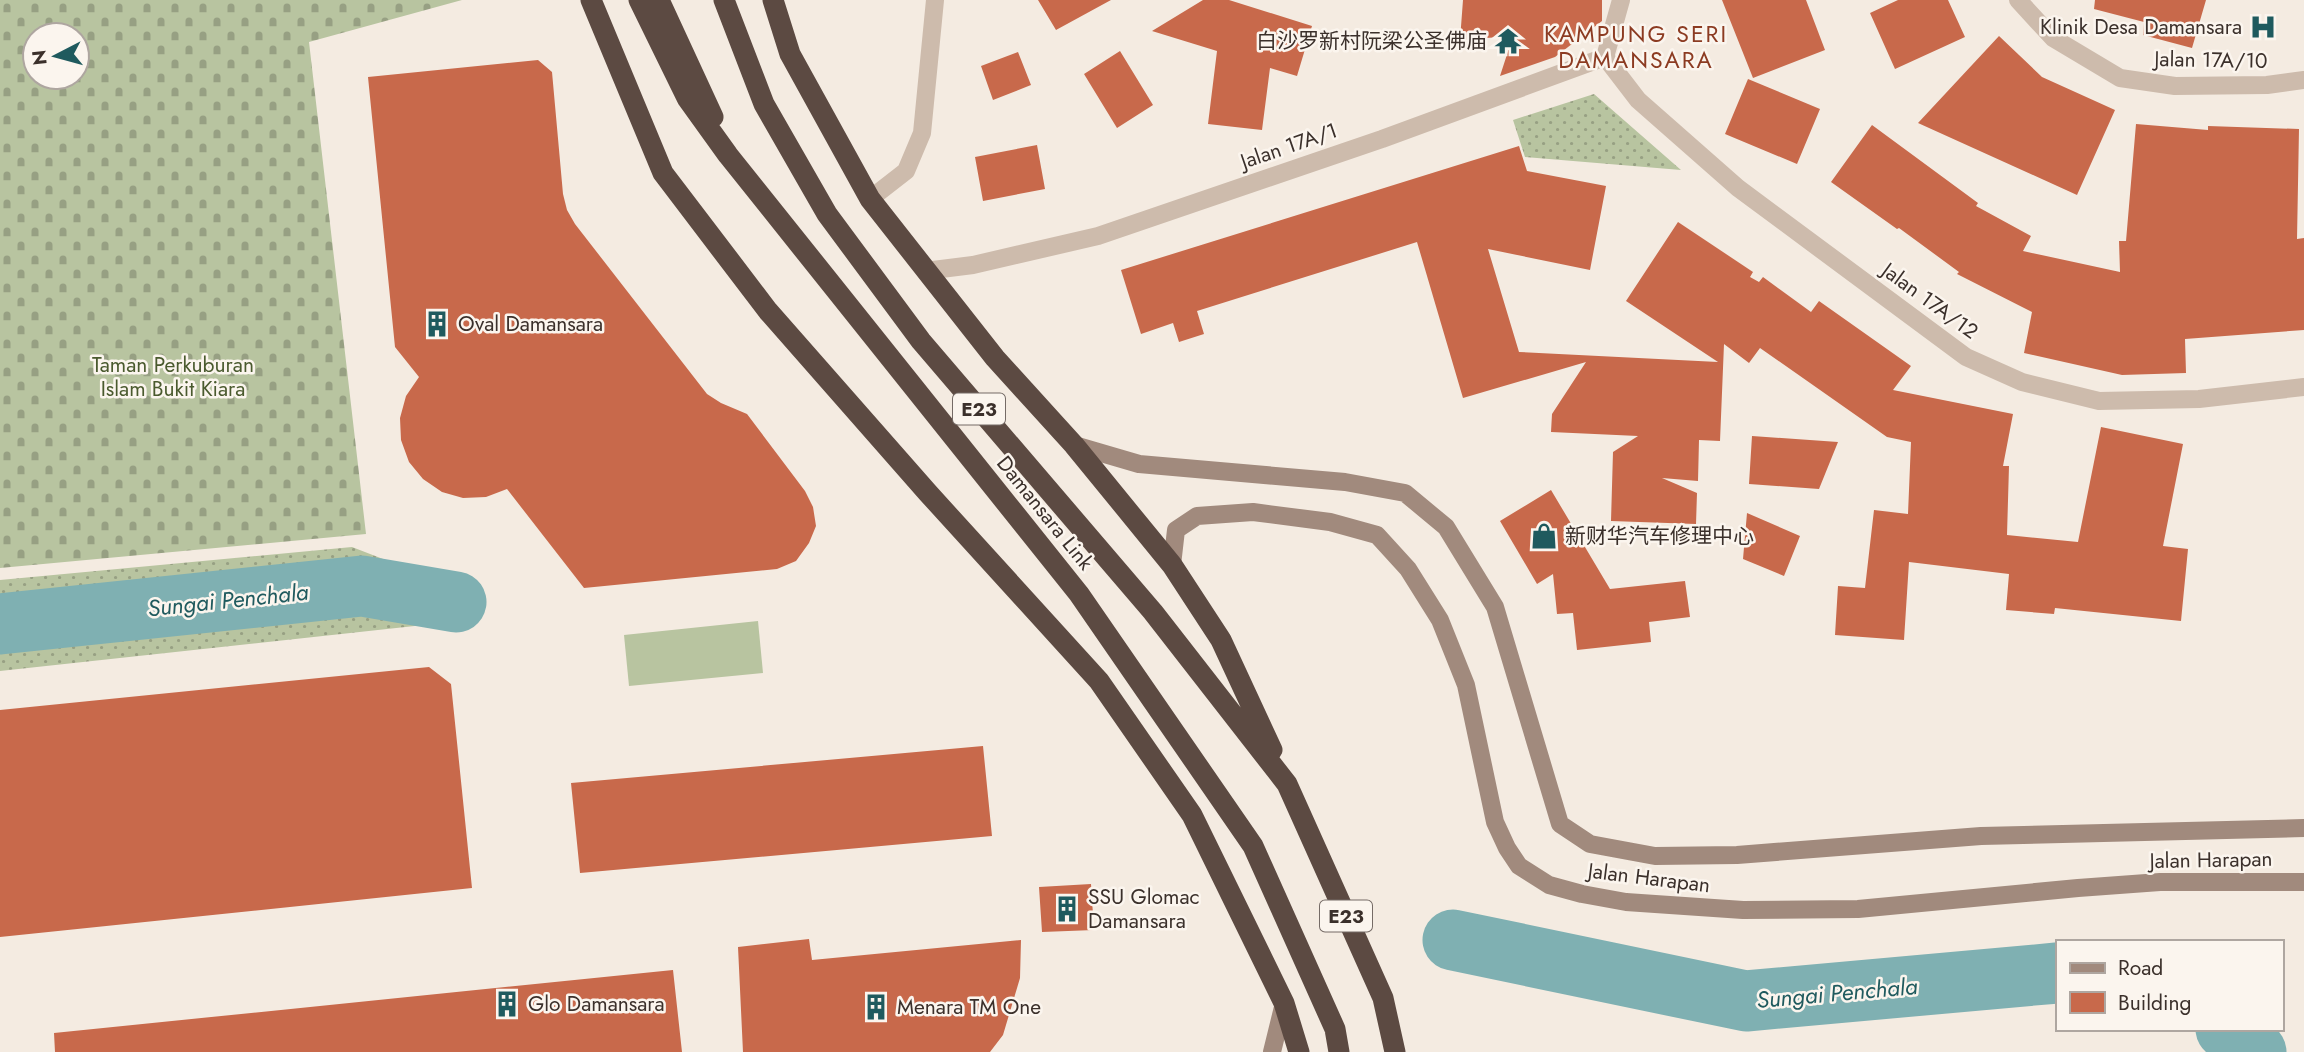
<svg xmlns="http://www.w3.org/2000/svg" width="2304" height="1052" font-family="Jost,'Noto Sans SC',sans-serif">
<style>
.grass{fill:url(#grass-dots)}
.cemetery{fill:url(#cemetery-stones);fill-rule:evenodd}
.pitch{fill:#b8c4a0}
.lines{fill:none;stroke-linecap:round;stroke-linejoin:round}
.river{stroke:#7fb0b2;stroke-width:61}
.building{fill:#c8694b}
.minor{stroke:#cdbbac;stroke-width:18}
.secondary{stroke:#a18a7d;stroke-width:18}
.motorway{stroke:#5c4a42;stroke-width:21}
.labels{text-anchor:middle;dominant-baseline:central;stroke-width:5;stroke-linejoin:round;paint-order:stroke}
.shield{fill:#fbf5ee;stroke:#756b66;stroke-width:2}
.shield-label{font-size:19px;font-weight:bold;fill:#3b302b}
.poi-label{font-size:21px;fill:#3b302b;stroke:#fbf5ee;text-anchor:start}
.street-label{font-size:21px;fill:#3b302b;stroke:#fbf5ee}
.park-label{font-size:21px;fill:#4a5a2e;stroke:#fbf5ee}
.neighbourhood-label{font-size:23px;letter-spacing:2px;fill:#8c3b22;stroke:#fbf5ee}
.water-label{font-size:23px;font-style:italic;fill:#1f5a5e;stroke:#fbf5ee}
</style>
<defs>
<pattern id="grass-dots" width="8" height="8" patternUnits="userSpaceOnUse" patternTransform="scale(1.75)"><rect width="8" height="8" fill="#b8c4a0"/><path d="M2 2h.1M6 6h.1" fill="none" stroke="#97a083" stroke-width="1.8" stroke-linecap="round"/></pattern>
<pattern id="cemetery-stones" width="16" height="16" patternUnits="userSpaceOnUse" patternTransform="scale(1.75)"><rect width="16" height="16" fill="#b8c4a0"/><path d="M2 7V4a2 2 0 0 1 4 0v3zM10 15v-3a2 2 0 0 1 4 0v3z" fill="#97a083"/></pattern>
</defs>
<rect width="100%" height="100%" fill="#f4ebe1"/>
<!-- grass -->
<path class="grass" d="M 1594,94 L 1681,170 L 1525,157 L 1513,120 Z
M 352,547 L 427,576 L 433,624 L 0,671 L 0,580 Z"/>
<!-- cemetery -->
<path class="cemetery" d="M 0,0 L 462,0 L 309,42 L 366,534 L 0,568 ZM 35,35 L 77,35 L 77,77 L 35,77 Z"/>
<!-- pitch -->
<path class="pitch" d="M 758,621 L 763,673 L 629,686 L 624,635 Z"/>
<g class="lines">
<!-- river -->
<path class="river" d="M 0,624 L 362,586 L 456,602
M 1453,940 L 1746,1001 L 2057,973
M 2226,1029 L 2256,1052"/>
</g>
<!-- building -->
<path class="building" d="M 1038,0 L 1111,0 L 1056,30 Z
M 1203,0 L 1229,0 L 1312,26 L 1297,76 L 1270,68 L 1262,130 L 1208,124 L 1217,51 L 1152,31 Z
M 1463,0 L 1602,0 L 1602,21 L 1555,57 L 1500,76 L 1513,36 L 1460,40 Z
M 1722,0 L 1806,0 L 1825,50 L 1753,78 Z
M 1898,0 L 1948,0 L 1965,37 L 1895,69 L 1870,13 Z
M 2095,0 L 2206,0 L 2192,48 L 2143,35 L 2144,22 L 2094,9 Z
M 1999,36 L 2042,77 L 2115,110 L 2077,195 L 1918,123 Z
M 1120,51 L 1153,105 L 1117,128 L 1084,74 Z
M 1018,52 L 1031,85 L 993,100 L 981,66 Z
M 538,60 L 552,72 L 563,194 L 567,210 L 575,224 L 707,394 L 721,403 L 747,414 L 805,491 L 813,507 L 816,526 L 809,543 L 796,561 L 777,569 L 584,588 L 507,489 L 486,497 L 463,498 L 442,492 L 423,479 L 409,462 L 401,440 L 400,418 L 406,396 L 419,377 L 395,347 L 368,77 Z
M 1748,79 L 1820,109 L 1797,164 L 1725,134 Z
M 2136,124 L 2208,130 L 2208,126 L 2299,129 L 2297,239 L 2304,238 L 2304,330 L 2185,339 L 2186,373 L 2122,375 L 2024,353 L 2032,312 L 1957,274 L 1959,272 L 1899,228 L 1897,229 L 1831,182 L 1872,125 L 1978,203 L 1976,206 L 2031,236 L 2023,251 L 2120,272 L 2119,241 L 2126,241 Z
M 1037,145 L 1045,189 L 983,201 L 975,157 Z
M 1519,146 L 1527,171 L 1606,186 L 1590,270 L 1488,249 L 1519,352 L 1718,362 L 1626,301 L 1678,222 L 1753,272 L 1750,277 L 1759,282 L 1763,277 L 1811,312 L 1819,301 L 1911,366 L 1893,390 L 2013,414 L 2003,466 L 2009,466 L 2007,535 L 2078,542 L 2101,427 L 2183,444 L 2163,546 L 2188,549 L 2181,621 L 2055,608 L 2054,614 L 2006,610 L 2009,574 L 1909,562 L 1904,640 L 1835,635 L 1838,586 L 1865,588 L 1874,510 L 1908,514 L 1911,442 L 1887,437 L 1760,348 L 1749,363 L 1724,344 L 1720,441 L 1699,440 L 1698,481 L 1662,478 L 1697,493 L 1696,524 L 1611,521 L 1613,452 L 1638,436 L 1551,432 L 1552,414 L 1586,362 L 1463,398 L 1417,242 L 1197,311 L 1204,334 L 1179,342 L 1173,323 L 1141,334 L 1121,270 Z
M 1752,436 L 1838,442 L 1819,489 L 1749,484 Z
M 1551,490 L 1610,589 L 1685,581 L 1690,617 L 1649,622 L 1651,642 L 1577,650 L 1573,613 L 1557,614 L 1553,574 L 1537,584 L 1500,521 Z
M 1747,513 L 1800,536 L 1784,576 L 1743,559 Z
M 429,667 L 451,684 L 472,888 L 0,937 L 0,710 Z
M 983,746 L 992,836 L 580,873 L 571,783 Z
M 1091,884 L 1094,930 L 1042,932 L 1039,887 Z
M 809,939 L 812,960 L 1021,940 L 1020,978 L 1003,1035 L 990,1052 L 743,1052 L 738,947 Z
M 673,970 L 682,1052 L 55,1052 L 54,1033 Z"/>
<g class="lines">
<!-- minor -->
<path class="minor" d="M 2018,0 L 2053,38 L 2120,78 L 2175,86 L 2267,85 L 2304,80
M 1605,57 L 1638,100 L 1738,188 L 1966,357 L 2022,382 L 2099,401 L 2199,399 L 2304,387
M 1605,57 L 1621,0
M 870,199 L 906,171 L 922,133 L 935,0
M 925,271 L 973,265 L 1098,236 L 1382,139 L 1605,57"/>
<!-- secondary -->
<path class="secondary" d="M 1074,445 L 1139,464 L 1345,482 L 1405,493 L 1446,527 L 1495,607 L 1560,824 L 1590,844 L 1655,856 L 1737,855 L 1981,836 L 2304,828
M 1172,565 L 1176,530 L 1197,516 L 1253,512 L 1330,522 L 1377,535 L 1408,569 L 1440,620 L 1466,685 L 1495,822 L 1507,848 L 1519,866 L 1549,885 L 1582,894 L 1626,902 L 1743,910 L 1858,909 L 2078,888 L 2160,882 L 2304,882
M 1272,1052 L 1284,1003"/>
<!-- motorway -->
<path class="motorway" d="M 591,0 L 663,173 L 768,311 L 928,493 L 1099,681 L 1192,815 L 1284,1003 L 1299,1052
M 639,0 L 687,98 L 728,155 L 1079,594 L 1253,846 L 1335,1029 L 1339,1052
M 659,0 L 713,117
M 724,0 L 764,104 L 827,214 L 921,341 L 1153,612 L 1287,784 L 1383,998 L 1395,1052
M 773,0 L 790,54 L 870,199 L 995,358 L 1074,445 L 1172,565 L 1221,640 L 1272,750"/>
</g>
<!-- icons -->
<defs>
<g id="hospital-bare" transform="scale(2.1)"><path d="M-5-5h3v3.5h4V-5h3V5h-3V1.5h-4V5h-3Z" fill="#1f5a5e" stroke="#fbf5ee" stroke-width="2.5" paint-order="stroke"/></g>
<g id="temple-bare" transform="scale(2.1)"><path d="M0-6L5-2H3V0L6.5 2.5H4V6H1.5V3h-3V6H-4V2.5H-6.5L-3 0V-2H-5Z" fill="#1f5a5e" stroke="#fbf5ee" stroke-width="2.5" paint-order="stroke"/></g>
<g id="building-bare" transform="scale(2.1)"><path d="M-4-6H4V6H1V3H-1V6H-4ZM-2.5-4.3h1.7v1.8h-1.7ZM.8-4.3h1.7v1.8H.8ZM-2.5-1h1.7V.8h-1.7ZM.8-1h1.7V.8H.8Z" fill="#1f5a5e" stroke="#fbf5ee" stroke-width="2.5" paint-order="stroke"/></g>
<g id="shop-bare" transform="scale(2.1)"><path d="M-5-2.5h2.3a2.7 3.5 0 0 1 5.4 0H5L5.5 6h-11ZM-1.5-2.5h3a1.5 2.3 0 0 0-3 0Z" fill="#1f5a5e" stroke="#fbf5ee" stroke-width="2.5" paint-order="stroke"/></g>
</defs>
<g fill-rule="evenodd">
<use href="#hospital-bare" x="2263" y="27"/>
<use href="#temple-bare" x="1508" y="41"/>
<use href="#building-bare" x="437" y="324"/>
<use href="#shop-bare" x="1544" y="536"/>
<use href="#building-bare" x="1067" y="909"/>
<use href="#building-bare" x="507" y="1004"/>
<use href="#building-bare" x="876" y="1007"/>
</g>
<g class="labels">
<!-- shield labels -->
<g class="shield">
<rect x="953" y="393.5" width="52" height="31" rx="5"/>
<rect x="1320" y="900.5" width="52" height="31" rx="5"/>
</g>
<g class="shield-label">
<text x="979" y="409">E23</text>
<text x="1346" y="916">E23</text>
</g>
<!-- poi labels -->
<g class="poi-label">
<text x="2242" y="27" text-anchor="end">Klinik Desa Damansara</text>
<text x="1487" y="41" text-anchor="end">白沙罗新村阮梁公圣佛庙</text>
<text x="458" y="324">Oval Damansara</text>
<text x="1565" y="536">新财华汽车修理中心</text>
<text x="1088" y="897">SSU Glomac<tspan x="1088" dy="24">Damansara</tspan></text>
<text x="528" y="1004">Glo Damansara</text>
<text x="897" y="1007">Menara TM One</text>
</g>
<!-- street labels -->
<g class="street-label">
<text transform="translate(2211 60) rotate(1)">Jalan 17A/10</text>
<text transform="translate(1289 146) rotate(-19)">Jalan 17A/1</text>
<text transform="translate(1930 301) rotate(36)">Jalan 17A/12</text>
<text transform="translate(1045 513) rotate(51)">Damansara Link</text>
<text transform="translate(2211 860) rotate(-1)">Jalan Harapan</text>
<text transform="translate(1649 878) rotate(7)">Jalan Harapan</text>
</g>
<!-- park labels -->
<g class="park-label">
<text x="173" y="365">Taman Perkuburan<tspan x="173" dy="24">Islam Bukit Kiara</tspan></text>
</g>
<!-- neighbourhood labels -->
<g class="neighbourhood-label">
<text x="1636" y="34">KAMPUNG SERI<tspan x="1636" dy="26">DAMANSARA</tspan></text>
</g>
<!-- water labels -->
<g class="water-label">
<text transform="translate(228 600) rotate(-6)">Sungai Penchala</text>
<text transform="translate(1837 993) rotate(-5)">Sungai Penchala</text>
</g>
</g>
<!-- legend -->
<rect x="2056" y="940" width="228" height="91" fill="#fbf5ee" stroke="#aea6a0" stroke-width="2"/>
<rect x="2070" y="963" width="35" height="10" fill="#a18a7d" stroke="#aea6a0" stroke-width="2"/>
<text x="2118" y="975" font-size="21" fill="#3b302b">Road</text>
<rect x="2070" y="992" width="35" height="21" fill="#c8694b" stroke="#aea6a0" stroke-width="2"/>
<text x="2118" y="1010" font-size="21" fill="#3b302b">Building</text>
<!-- north arrow -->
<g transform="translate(56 56) rotate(264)"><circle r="33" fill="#fbf5ee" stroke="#aea6a0" stroke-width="2"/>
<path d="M0-5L12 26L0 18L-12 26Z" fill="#1f5a5e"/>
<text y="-10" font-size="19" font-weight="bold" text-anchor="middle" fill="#3b302b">N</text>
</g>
</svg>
